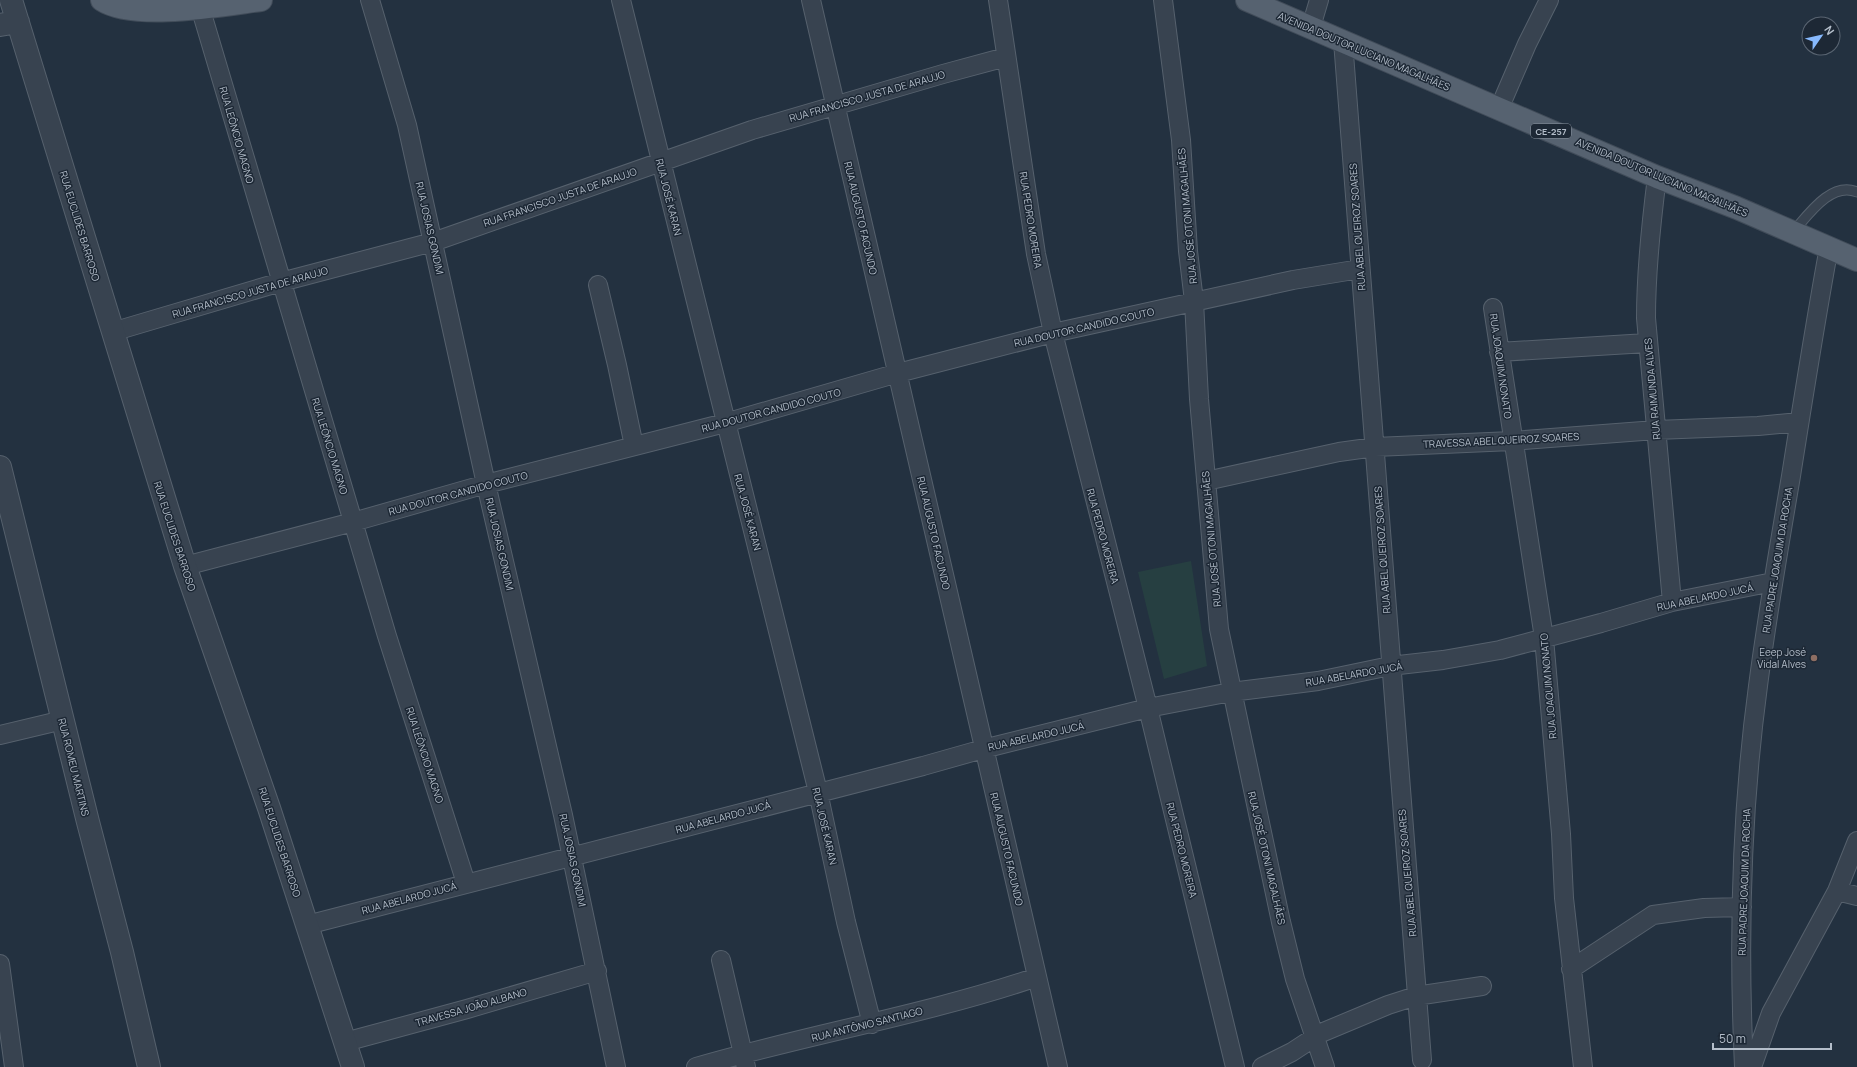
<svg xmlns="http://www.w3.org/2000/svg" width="1857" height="1067" font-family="Manrope,sans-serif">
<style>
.green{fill:#263f41}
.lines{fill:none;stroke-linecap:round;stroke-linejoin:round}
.service-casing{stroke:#56616d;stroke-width:11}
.minor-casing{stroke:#56616d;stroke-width:20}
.tertiary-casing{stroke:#56616d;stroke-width:24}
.primary-casing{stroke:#414c59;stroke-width:24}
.service{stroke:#384350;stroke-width:9}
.minor{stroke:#384350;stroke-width:18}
.tertiary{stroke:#384350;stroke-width:22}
.primary{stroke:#566270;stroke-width:22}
.education-dot{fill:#8d6e63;stroke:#1d2835;stroke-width:1.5}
.labels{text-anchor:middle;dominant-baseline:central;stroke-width:3;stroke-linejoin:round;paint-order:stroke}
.shield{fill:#1d2835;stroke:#87919d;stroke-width:1}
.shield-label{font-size:9px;font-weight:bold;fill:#b4beca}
.street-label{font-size:10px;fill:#b4beca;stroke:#1d2835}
.poi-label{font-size:10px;fill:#b4beca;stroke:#1d2835;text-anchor:end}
</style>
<rect width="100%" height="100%" fill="#233140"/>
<!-- green -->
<path class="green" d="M 1191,561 L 1207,666 L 1164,679 L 1138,572 Z"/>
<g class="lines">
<!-- service casing -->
<g class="service-casing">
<path id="service" d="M 1793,232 C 1808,215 1831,181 1857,192"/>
</g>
<!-- minor casing -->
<g class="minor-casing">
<path id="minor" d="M 370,0 L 407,125 L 486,484 L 563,815 L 616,1067
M 621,0 L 818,792 L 846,922 L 872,1024
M 811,0 L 1058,1067
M 998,0 L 1036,254 L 1053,333 L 1148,708 L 1235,1067
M 1163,0 L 1181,140 L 1188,251 L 1194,301 L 1199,399 L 1219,629 L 1281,922 L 1295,979 L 1325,1067
M 200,7 L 387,636 L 466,883
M 1311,27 L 1319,0
M 1343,41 L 1422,1060
M 1499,109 L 1527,44 L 1549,0
M 1657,177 C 1651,224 1646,271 1646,318 L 1672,602
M 598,285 L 617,365 L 634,446
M 1493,308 L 1544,638 L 1561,834 L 1564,898 L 1583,1067
M 112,332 L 281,282 L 433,242 L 752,130 L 943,74 L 1006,57
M 1499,352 L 1647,343
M 1206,481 L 1339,452 L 1375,447 L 1512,441 L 1656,430 L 1758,426 L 1799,422
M 185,566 L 353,522 L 486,484 L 725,423 L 898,373 L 1053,333 L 1293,280 L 1360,269
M 0,735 L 63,720
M 1837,891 L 1857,896
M 307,925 L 923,766 L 983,749 L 1148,708 L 1231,692 L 1318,681 L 1390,666 L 1443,660 L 1500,650 L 1601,623 L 1672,602 L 1773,582
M 721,960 L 746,1067
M 0,964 L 14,1067
M 1571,969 L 1653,915 L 1704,908 L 1742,907
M 345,1042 L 467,1009 L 597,971
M 696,1067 C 809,1034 925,1015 1037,977
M 1262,1067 L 1292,1052 L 1321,1033 L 1388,1005 L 1416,996 L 1482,986
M 1744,1067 C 1738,940 1741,812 1758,686 C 1767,616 1779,546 1791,476 C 1803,400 1815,323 1829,247
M 1752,1067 L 1771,1013 L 1837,891 L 1857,841"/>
</g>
<!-- tertiary casing -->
<g class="tertiary-casing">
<path id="tertiary" d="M 11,0 L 185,566 L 269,808 L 353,1067
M 0,25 L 18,22
M 0,467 L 88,822 L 122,952 L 149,1067"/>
</g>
<!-- primary casing -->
<g class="primary-casing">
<path id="primary" d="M 102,0 C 134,21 222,5 261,0
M 1247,0 L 1657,177 L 1737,208 L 1857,260"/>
</g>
<!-- service -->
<use href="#service" class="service"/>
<!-- minor -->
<use href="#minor" class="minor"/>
<!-- tertiary -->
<use href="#tertiary" class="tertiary"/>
<!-- primary -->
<use href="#primary" class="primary"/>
</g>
<!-- markers -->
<circle class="education-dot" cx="1814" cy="658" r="4"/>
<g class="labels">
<!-- shield labels -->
<rect class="shield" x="1531" y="124" width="40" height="14" rx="3"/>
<g class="shield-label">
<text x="1551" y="131">CE-257</text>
</g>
<!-- street labels -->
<g class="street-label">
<text transform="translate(1364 51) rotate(23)">AVENIDA DOUTOR LUCIANO MAGALHÃES</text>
<text transform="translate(867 96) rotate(-16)">RUA FRANCISCO JUSTA DE ARAUJO</text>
<text transform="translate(237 135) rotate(74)">RUA LEÔNCIO MAGNO</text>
<text transform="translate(1662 177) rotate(23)">AVENIDA DOUTOR LUCIANO MAGALHÃES</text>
<text transform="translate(560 197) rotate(-19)">RUA FRANCISCO JUSTA DE ARAUJO</text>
<text transform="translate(669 197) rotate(76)">RUA JOSÉ KARAN</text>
<text transform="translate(1187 216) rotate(-95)">RUA JOSÉ OTONI MAGALHÃES</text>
<text transform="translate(861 218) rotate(77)">RUA AUGUSTO FACUNDO</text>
<text transform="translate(1031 220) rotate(81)">RUA PEDRO MOREIRA</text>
<text transform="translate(80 226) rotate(73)">RUA EUCLIDES BARROSO</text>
<text transform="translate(1357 227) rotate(-94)">RUA ABEL QUEIROZ SOARES</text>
<text transform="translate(430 228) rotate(77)">RUA JOSIAS GONDIM</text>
<text transform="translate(250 292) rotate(-16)">RUA FRANCISCO JUSTA DE ARAUJO</text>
<text transform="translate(1084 327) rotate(-13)">RUA DOUTOR CANDIDO COUTO</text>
<text transform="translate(1501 366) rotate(82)">RUA JOAQUIM NONATO</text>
<text transform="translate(1652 389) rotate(-95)">RUA RAIMUNDA ALVES</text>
<text transform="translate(771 410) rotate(-15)">RUA DOUTOR CANDIDO COUTO</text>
<text transform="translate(1501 440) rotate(-3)">TRAVESSA ABEL QUEIROZ SOARES</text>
<text transform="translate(330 446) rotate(73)">RUA LEÔNCIO MAGNO</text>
<text transform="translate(458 493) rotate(-15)">RUA DOUTOR CANDIDO COUTO</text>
<text transform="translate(748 512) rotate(75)">RUA JOSÉ KARAN</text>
<text transform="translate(934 533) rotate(77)">RUA AUGUSTO FACUNDO</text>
<text transform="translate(175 536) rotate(72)">RUA EUCLIDES BARROSO</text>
<text transform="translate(1103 536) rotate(75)">RUA PEDRO MOREIRA</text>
<text transform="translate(1211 539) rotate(-95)">RUA JOSÉ OTONI MAGALHÃES</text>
<text transform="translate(500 544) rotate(77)">RUA JOSIAS GONDIM</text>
<text transform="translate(1382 550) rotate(-94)">RUA ABEL QUEIROZ SOARES</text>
<text transform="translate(1777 560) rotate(-81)">RUA PADRE JOAQUIM DA ROCHA</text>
<text transform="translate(1705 597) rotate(-12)">RUA ABELARDO JUCÁ</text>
<text transform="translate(1354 674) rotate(-10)">RUA ABELARDO JUCÁ</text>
<text transform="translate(1548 686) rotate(-95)">RUA JOAQUIM NONATO</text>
<text transform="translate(1036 736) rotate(-13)">RUA ABELARDO JUCÁ</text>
<text transform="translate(425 755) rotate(72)">RUA LEÔNCIO MAGNO</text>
<text transform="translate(74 767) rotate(76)">RUA ROMEU MARTINS</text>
<text transform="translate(723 817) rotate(-15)">RUA ABELARDO JUCÁ</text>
<text transform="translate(825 826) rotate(77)">RUA JOSÉ KARAN</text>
<text transform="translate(280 842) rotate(72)">RUA EUCLIDES BARROSO</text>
<text transform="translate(1007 849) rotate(77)">RUA AUGUSTO FACUNDO</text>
<text transform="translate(1182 850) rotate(76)">RUA PEDRO MOREIRA</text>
<text transform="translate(1267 858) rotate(77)">RUA JOSÉ OTONI MAGALHÃES</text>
<text transform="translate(573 860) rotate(78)">RUA JOSIAS GONDIM</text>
<text transform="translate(1407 873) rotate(-95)">RUA ABEL QUEIROZ SOARES</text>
<text transform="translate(1744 882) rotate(-88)">RUA PADRE JOAQUIM DA ROCHA</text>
<text transform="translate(409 898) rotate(-15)">RUA ABELARDO JUCÁ</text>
<text transform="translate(471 1007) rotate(-16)">TRAVESSA JOÃO ALBANO</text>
<text transform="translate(867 1024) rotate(-14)">RUA ANTÔNIO SANTIAGO</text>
</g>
<!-- poi labels -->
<g class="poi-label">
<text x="1806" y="652">Eeep José<tspan x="1806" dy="12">Vidal Alves</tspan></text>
</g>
</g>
<!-- north arrow -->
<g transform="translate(1821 36) rotate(56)"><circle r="19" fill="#1d2835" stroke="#596471"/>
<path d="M0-3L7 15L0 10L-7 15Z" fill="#87b9fd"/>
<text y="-6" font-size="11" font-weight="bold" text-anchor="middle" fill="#b4beca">N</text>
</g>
<!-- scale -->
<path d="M1713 1043v6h118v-6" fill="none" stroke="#b4beca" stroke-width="2"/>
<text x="1719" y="1043" font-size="12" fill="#b4beca" stroke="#1d2835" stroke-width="3" paint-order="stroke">50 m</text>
</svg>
